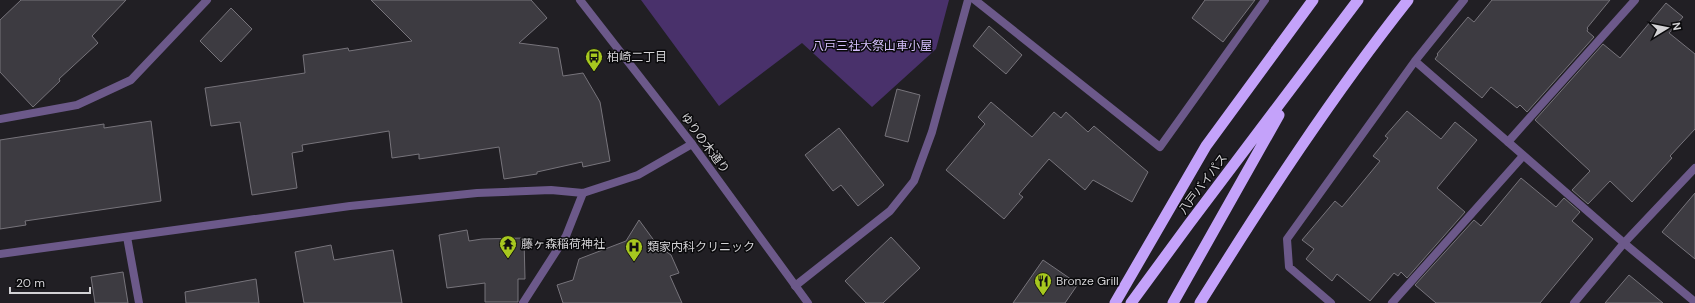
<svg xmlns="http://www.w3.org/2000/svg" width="1695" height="303" font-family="'DM Sans','Noto Sans JP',sans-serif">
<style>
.park{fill:#49316b}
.building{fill:#3d3b41;stroke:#77747b}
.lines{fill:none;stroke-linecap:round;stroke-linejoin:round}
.service{stroke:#6c598a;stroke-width:8}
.minor{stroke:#6c598a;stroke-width:8}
.tertiary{stroke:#6c598a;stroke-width:8}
.trunk{stroke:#c4a2fa;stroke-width:11}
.labels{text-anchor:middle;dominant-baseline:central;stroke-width:3;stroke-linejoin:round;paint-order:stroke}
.park-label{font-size:12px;fill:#d5bffc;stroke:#0a0a0c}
.poi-label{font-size:12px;fill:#d3d2d5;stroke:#0a0a0c;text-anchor:start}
.street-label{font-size:12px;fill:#d3d2d5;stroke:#0a0a0c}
</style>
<rect width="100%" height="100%" fill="#211f24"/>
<!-- park -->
<path class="park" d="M 641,0 L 949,0 L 936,49 L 872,107 L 802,43 L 719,106 Z"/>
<!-- building -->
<path class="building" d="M 21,0 L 126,0 L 92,36 L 98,43 L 59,79 L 60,81 L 33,107 L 0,72 L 0,20 Z
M 371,0 L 531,0 L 547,18 L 519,43 L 558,48 L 563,76 L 583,73 L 600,102 L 610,161 L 583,167 L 582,162 L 537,172 L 537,174 L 504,179 L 499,147 L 419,159 L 419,154 L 392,158 L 389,131 L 302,145 L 303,151 L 292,153 L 297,188 L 252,195 L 240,122 L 211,126 L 205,88 L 305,73 L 303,55 L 348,48 L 349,51 L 412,41 Z
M 1205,0 L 1255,0 L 1223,42 L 1192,18 Z
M 1492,0 L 1610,0 L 1587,28 L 1588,29 L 1587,31 L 1594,37 L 1527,112 L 1520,105 L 1517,108 L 1491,87 L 1482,98 L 1435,59 L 1438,55 L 1437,54 L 1468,17 L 1474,22 Z
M 1666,3 L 1683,17 L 1669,33 L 1695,54 L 1695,129 L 1670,156 L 1672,158 L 1632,202 L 1610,181 L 1588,204 L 1572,190 L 1590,171 L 1535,120 L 1603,44 L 1620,58 Z
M 231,8 L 252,29 L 221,62 L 200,41 Z
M 989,26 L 1022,55 L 1006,74 L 973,46 Z
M 897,89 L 920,95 L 908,142 L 885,136 Z
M 991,102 L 1032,137 L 1054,112 L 1061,118 L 1066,112 L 1088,132 L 1094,126 L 1148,172 L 1132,202 L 1093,180 L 1085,190 L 1049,159 L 1019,194 L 1023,197 L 1004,219 L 946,170 L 985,124 L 978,117 Z
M 1407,111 L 1441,139 L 1455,122 L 1477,140 L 1437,188 L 1465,212 L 1407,278 L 1401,272 L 1398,276 L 1394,273 L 1370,301 L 1337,274 L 1332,281 L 1306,259 L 1314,249 L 1302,240 L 1335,201 L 1342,207 L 1380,161 L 1373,156 L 1388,138 L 1385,136 Z
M 151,121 L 161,201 L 25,221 L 26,225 L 0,229 L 0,140 L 104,124 L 104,128 Z
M 839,128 L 884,185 L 858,206 L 841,185 L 833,191 L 805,155 Z
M 1521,178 L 1556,207 L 1564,198 L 1580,212 L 1572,221 L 1593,239 L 1540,303 L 1436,303 L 1415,285 L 1474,220 L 1481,226 Z
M 1695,193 L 1695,259 L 1662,232 Z
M 639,220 L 658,246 L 671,255 L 679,273 L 670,276 L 682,303 L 563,303 L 557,285 L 573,280 L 579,259 L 626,241 Z
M 467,230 L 469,241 L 482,239 L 524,238 L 525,279 L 518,279 L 518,302 L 485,302 L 485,283 L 447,288 L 439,235 Z
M 891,237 L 920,268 L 883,303 L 866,303 L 845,281 Z
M 331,245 L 334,260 L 393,250 L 402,303 L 304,303 L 295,252 Z
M 1043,260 L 1078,284 L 1065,303 L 1013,303 Z
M 123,272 L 128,303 L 95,303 L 91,277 Z
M 1629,275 L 1663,303 L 1605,303 Z
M 256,279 L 259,303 L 186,303 L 185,292 Z"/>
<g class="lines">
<!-- service -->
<path class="service" d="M 1508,142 L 1635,0
M 127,237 L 139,303
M 523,303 L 566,236 L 583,193
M 1392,303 L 1523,156"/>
<!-- minor -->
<path class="minor" d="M 975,0 L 1160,147 L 1265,0
M 1415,61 L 1624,243 L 1695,302
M 0,119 L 77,105 L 131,80 L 207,0
M 0,254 L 350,206 L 477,193 L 551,190 L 583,193 L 638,175 L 692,144
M 795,286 L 890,211 L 914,181 L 932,132 L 968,0
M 1331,303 L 1289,267 L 1287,239 L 1415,61 L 1464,0
M 1574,303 L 1624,243 L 1695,168"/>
<!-- tertiary -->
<path class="tertiary" d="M 580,0 L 692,144 L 808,303"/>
<!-- trunk -->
<path class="trunk" d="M 1115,303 L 1206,146 L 1313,0
M 1131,303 L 1189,224 L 1358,0
M 1173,303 L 1279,115
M 1200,303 C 1265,199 1332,96 1408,0"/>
</g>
<!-- icons -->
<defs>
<g id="bus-pin" transform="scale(0.9)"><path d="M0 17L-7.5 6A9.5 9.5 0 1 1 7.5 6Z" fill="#a7c81f" stroke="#0a0a0c"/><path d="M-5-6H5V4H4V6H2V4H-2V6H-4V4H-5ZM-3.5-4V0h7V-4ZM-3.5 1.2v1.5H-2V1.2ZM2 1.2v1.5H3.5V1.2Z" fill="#111"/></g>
<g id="temple-pin" transform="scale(0.9)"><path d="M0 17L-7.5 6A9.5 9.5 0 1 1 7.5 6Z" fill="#a7c81f" stroke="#0a0a0c"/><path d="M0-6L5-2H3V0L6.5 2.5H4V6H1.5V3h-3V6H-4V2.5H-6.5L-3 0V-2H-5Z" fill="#111"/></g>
<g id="hospital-pin" transform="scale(0.9)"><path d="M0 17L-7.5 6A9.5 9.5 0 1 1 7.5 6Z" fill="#a7c81f" stroke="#0a0a0c"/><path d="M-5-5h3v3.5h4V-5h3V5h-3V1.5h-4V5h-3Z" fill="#111"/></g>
<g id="restaurant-pin" transform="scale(0.9)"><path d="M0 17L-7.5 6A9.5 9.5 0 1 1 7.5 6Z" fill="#a7c81f" stroke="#0a0a0c"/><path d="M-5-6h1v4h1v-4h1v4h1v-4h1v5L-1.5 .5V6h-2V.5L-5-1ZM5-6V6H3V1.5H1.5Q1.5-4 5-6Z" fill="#111"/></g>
</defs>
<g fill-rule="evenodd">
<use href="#bus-pin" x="594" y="57"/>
<use href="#temple-pin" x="508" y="244"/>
<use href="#hospital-pin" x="634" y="247"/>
<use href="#restaurant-pin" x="1043" y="281"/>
</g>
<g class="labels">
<!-- park labels -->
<g class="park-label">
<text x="872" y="46">八戸三社大祭山車小屋</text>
</g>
<!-- poi labels -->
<g class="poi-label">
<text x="607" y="57">柏崎二丁目</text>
<text x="521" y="244">藤ヶ森稲荷神社</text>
<text x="647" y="247">類家内科クリニック</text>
<text x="1056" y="281">Bronze Grill</text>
</g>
<!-- street labels -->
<g class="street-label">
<text transform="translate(705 143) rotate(53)">ゆりの木通り</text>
<text transform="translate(1203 184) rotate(-53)">八戸バイパス</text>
</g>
</g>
<!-- north arrow -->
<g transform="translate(1667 28) rotate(80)" stroke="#0a0a0c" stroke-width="3" paint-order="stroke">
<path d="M0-3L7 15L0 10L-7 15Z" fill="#d3d2d5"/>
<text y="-6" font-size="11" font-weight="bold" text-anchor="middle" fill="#d3d2d5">N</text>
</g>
<!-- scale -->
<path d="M10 287v6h80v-6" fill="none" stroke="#d3d2d5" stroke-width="2"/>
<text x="16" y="287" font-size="12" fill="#d3d2d5" stroke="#0a0a0c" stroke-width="3" paint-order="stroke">20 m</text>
</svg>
